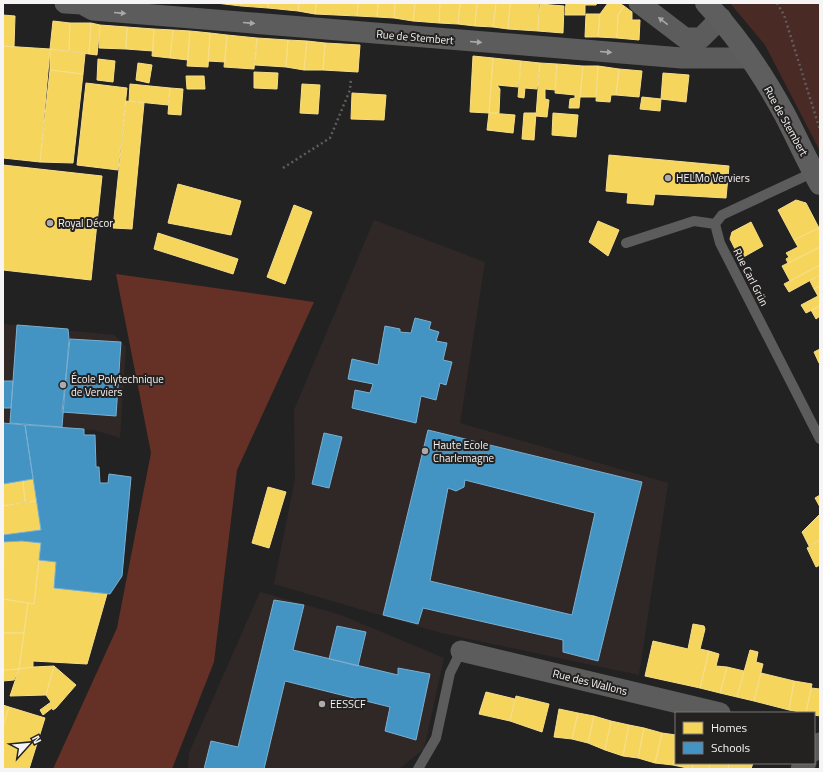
<svg xmlns="http://www.w3.org/2000/svg" width="823" height="772" font-family="'Titillium Web',sans-serif">
<style>
.built{fill:#302826}
.green{fill:#492a24}
.forest{fill:#653026}
.homes{fill:#f6d55c;stroke:#f6de8a}
.schools{fill:#4393c3;stroke:#79b0d2;fill-rule:evenodd}
.lines{fill:none;stroke-linecap:round;stroke-linejoin:round}
.path{stroke:#5e5e5d;stroke-width:2.5;stroke-dasharray:2 3;stroke-linecap:butt}
.lane{stroke:#5b5c5b;stroke-width:10}
.street{stroke:#5b5c5b;stroke-width:21}
.secondary{stroke:#5e5e5e;stroke-width:22}
.oneway{fill:#a8a8a8}
.poi-dot{fill:#acaaaa;stroke:#242121;stroke-width:1.5}
.labels{text-anchor:middle;dominant-baseline:central;stroke-width:4;stroke-linejoin:round;paint-order:stroke}
.street-label{font-size:11px;fill:#f6f4f4;stroke:#242121}
.poi-label{font-size:11px;fill:#f6f4f4;stroke:#242121;text-anchor:start}
</style>
<rect width="100%" height="100%" fill="#232222"/>
<!-- built -->
<path class="built" d="M 374,220 L 485,262 L 460,423 L 668,483 L 639,675 L 441,633 L 274,584 L 295,479 L 294,410 Z
M 3,324 L 114,335 L 126,347 L 120,438 L 94,430 L 3,423 Z
M 260,592 L 341,615 L 444,658 L 424,749 L 399,769 L 188,769 L 189,753 Z"/>
<!-- green -->
<path class="green" d="M 730,3 L 820,3 L 820,151 L 765,45 Z"/>
<!-- forest -->
<path class="forest" d="M 116,274 L 314,302 L 237,470 L 214,662 L 172,769 L 53,769 L 117,628 L 151,453 Z"/>
<!-- homes -->
<path class="homes" d="M 216,3 L 241,3 L 241,6 Z
M 241,3 L 268,3 L 268,8 L 241,6 Z
M 268,3 L 299,3 L 298,11 L 268,8 Z
M 299,3 L 316,3 L 315,14 L 298,11 Z
M 316,3 L 358,3 L 357,16 L 315,14 Z
M 358,3 L 378,3 L 377,17 L 357,16 Z
M 378,3 L 395,3 L 394,18 L 377,17 Z
M 395,3 L 415,3 L 413,21 L 394,18 Z
M 415,3 L 440,3 L 439,23 L 413,21 Z
M 440,3 L 460,3 L 458,24 L 439,23 Z
M 460,3 L 477,3 L 475,26 L 458,24 Z
M 477,3 L 496,3 L 493,27 L 475,26 Z
M 496,3 L 510,3 L 508,29 L 493,27 Z
M 510,3 L 539,3 L 538,31 L 508,29 Z
M 566,3 L 585,3 L 585,15 L 565,15 Z
M 585,3 L 597,3 L 596,5 L 585,5 Z
M 608,3 L 619,3 L 624,6 L 618,15 L 617,38 L 598,37 L 600,14 Z
M 540,4 L 564,6 L 563,33 L 538,31 Z
M 624,6 L 632,12 L 632,20 L 640,20 L 639,40 L 617,38 L 618,15 Z
M 586,14 L 600,14 L 598,37 L 585,37 Z
M 3,15 L 15,16 L 14,47 L 3,46 Z
M 53,21 L 70,23 L 69,51 L 50,49 Z
M 70,23 L 91,23 L 89,54 L 69,51 Z
M 91,23 L 100,25 L 97,55 L 89,54 Z
M 100,25 L 127,27 L 126,49 L 99,48 Z
M 127,27 L 154,29 L 153,51 L 126,49 Z
M 154,29 L 173,30 L 170,58 L 152,56 Z
M 173,30 L 190,31 L 188,60 L 170,58 Z
M 190,31 L 210,33 L 208,67 L 187,66 Z
M 210,33 L 227,35 L 225,62 L 208,61 Z
M 227,35 L 257,38 L 254,69 L 224,67 Z
M 257,38 L 288,40 L 286,67 L 255,65 Z
M 288,40 L 307,41 L 304,70 L 286,67 Z
M 307,41 L 325,43 L 323,70 L 304,70 Z
M 325,43 L 360,45 L 358,72 L 323,70 Z
M 3,46 L 50,49 L 40,162 L 3,158 Z
M 50,49 L 85,54 L 83,74 L 50,70 Z
M 473,56 L 493,58 L 489,113 L 470,112 Z
M 493,58 L 521,61 L 518,87 L 497,85 L 500,89 L 499,113 L 489,113 Z
M 98,59 L 115,61 L 113,82 L 97,80 Z
M 521,61 L 540,63 L 537,89 L 525,88 L 524,98 L 518,97 Z
M 138,63 L 152,65 L 149,83 L 136,80 Z
M 540,63 L 557,64 L 555,90 L 545,89 L 545,99 L 549,100 L 547,117 L 536,116 Z
M 557,64 L 583,66 L 579,108 L 569,108 L 570,99 L 575,98 L 575,95 L 555,93 Z
M 583,66 L 598,66 L 596,97 L 580,97 Z
M 598,66 L 619,69 L 616,95 L 611,95 L 610,102 L 596,101 Z
M 619,69 L 642,71 L 639,97 L 616,95 Z
M 50,70 L 83,74 L 73,163 L 40,162 Z
M 254,72 L 278,73 L 277,89 L 254,88 Z
M 663,73 L 689,75 L 686,102 L 661,99 Z
M 186,76 L 204,76 L 205,89 L 187,89 Z
M 86,83 L 127,88 L 118,170 L 77,165 Z
M 130,84 L 170,88 L 168,105 L 129,101 Z
M 302,84 L 320,85 L 318,114 L 300,113 Z
M 170,88 L 183,89 L 181,115 L 168,114 Z
M 352,93 L 386,95 L 384,120 L 351,119 Z
M 642,97 L 661,99 L 660,111 L 640,109 Z
M 126,101 L 144,103 L 132,229 L 113,228 Z
M 489,113 L 515,115 L 513,133 L 487,130 Z
M 524,113 L 536,113 L 534,140 L 522,139 Z
M 553,113 L 578,115 L 576,137 L 552,135 Z
M 609,155 L 729,166 L 726,198 L 655,194 L 653,205 L 627,203 L 628,193 L 606,191 Z
M 3,165 L 102,176 L 91,280 L 3,270 Z
M 178,184 L 241,201 L 231,235 L 168,223 Z
M 796,200 L 806,203 L 819,228 L 794,240 L 778,210 Z
M 294,205 L 312,212 L 285,284 L 267,277 Z
M 598,221 L 619,230 L 608,256 L 589,242 Z
M 751,222 L 763,246 L 740,259 L 730,239 L 732,232 Z
M 819,228 L 820,247 L 788,263 L 786,259 L 789,257 L 786,253 L 798,247 L 794,240 Z
M 158,233 L 238,259 L 233,274 L 154,249 Z
M 820,247 L 820,265 L 790,281 L 782,266 Z
M 820,265 L 820,275 L 789,292 L 784,284 Z
M 820,275 L 820,286 L 814,289 L 810,281 Z
M 820,286 L 820,306 L 806,313 L 801,305 L 818,296 L 814,289 Z
M 820,306 L 820,316 L 816,319 L 811,310 Z
M 820,349 L 820,362 L 819,363 L 814,352 Z
M 33,479 L 37,501 L 25,502 L 23,481 Z
M 23,481 L 25,502 L 3,506 L 3,484 Z
M 268,487 L 286,492 L 269,548 L 252,543 Z
M 820,495 L 820,507 L 815,498 Z
M 37,501 L 41,530 L 3,535 L 3,506 Z
M 820,514 L 820,540 L 809,546 L 802,532 Z
M 820,540 L 820,565 L 816,567 L 807,548 Z
M 22,541 L 41,543 L 34,604 L 3,599 L 4,542 Z
M 39,560 L 56,562 L 54,588 L 107,594 L 87,664 L 33,661 L 33,667 L 19,669 L 28,603 L 34,604 Z
M 3,599 L 28,603 L 24,633 L 3,633 Z
M 693,624 L 704,626 L 705,629 L 700,649 L 709,651 L 700,688 L 645,676 L 653,641 L 688,649 Z
M 3,633 L 24,633 L 19,669 L 3,670 Z
M 750,650 L 758,652 L 756,662 L 763,664 L 754,701 L 737,697 Z
M 709,651 L 719,654 L 716,666 L 727,667 L 720,693 L 700,688 Z
M 54,666 L 76,685 L 56,708 L 53,710 L 52,708 L 43,715 L 40,710 L 51,702 L 46,695 Z
M 54,666 L 46,695 L 10,696 L 19,669 L 33,667 Z
M 727,667 L 744,671 L 737,697 L 720,693 Z
M 19,669 L 14,680 L 3,681 L 3,670 Z
M 761,673 L 794,681 L 789,710 L 754,701 Z
M 794,681 L 812,684 L 806,713 L 789,710 Z
M 811,688 L 820,689 L 820,716 L 814,715 L 814,713 L 806,713 Z
M 486,692 L 515,699 L 510,721 L 479,714 Z
M 516,696 L 549,704 L 542,732 L 510,721 Z
M 3,705 L 9,707 L 3,726 Z
M 9,707 L 45,718 L 29,769 L 3,769 L 3,726 Z
M 559,709 L 578,713 L 572,739 L 554,737 Z
M 578,713 L 594,716 L 588,743 L 572,739 Z
M 594,716 L 611,721 L 605,750 L 588,743 Z
M 611,721 L 629,725 L 623,756 L 605,750 Z
M 629,725 L 644,728 L 638,758 L 623,756 Z
M 644,728 L 662,733 L 655,763 L 638,758 Z
M 662,733 L 676,735 L 676,754 L 673,765 L 655,763 Z
M 676,754 L 676,763 L 693,763 L 692,769 L 673,765 Z
M 693,763 L 710,763 L 709,769 L 692,769 Z
M 710,763 L 729,763 L 728,769 L 709,769 Z
M 729,763 L 753,763 L 751,769 L 728,769 Z"/>
<!-- schools -->
<path class="schools" d="M 415,318 L 431,322 L 429,329 L 439,332 L 436,341 L 447,343 L 443,360 L 452,362 L 446,385 L 440,383 L 436,400 L 421,396 L 416,423 L 352,408 L 355,390 L 370,393 L 373,384 L 348,379 L 352,359 L 378,365 L 385,326 L 400,329 L 400,332 L 411,333 Z
M 17,325 L 68,329 L 69,339 L 62,427 L 10,423 Z
M 70,339 L 121,342 L 116,416 L 62,412 Z
M 3,381 L 13,381 L 11,408 L 3,408 Z
M 3,423 L 25,425 L 33,479 L 3,484 Z
M 25,425 L 84,429 L 84,435 L 95,435 L 96,467 L 99,467 L 100,483 L 108,483 L 109,474 L 131,477 L 122,576 L 110,594 L 54,588 L 56,562 L 39,560 L 41,543 L 22,541 L 3,542 L 3,535 L 41,530 Z
M 428,430 L 642,482 L 598,661 L 563,652 L 563,640 L 423,608 L 418,624 L 383,615 ZM 465,480 L 595,513 L 572,615 L 430,581 L 448,488 L 456,491 L 464,487 Z
M 324,433 L 342,437 L 329,488 L 312,484 Z
M 274,600 L 304,605 L 293,650 L 398,675 L 398,668 L 430,674 L 416,740 L 385,731 L 390,707 L 285,681 L 264,769 L 204,769 L 211,741 L 238,747 Z
M 337,626 L 366,632 L 358,666 L 329,659 Z"/>
<g class="lines">
<!-- path -->
<path class="path" d="M 777,3 L 784,15 L 820,130
M 283,168 L 330,138 L 350,90 L 351,78"/>
<!-- lane -->
<path class="lane" d="M 814,172 L 722,215 L 715,224 L 720,243 L 820,439
M 626,243 L 694,221 L 715,224
M 418,769 L 436,738 L 450,673 L 461,651"/>
<!-- street -->
<path class="street" d="M 65,3 L 82,4 L 93,10 L 682,58 L 750,58
M 639,3 L 685,38 L 701,38 L 721,18
M 461,651 L 720,713
M 814,751 L 820,743
M 801,769 L 806,763"/>
<!-- secondary -->
<path class="secondary" d="M 706,3 C 737,36 764,76 785,115 C 797,138 807,161 820,184"/>
</g>
<!-- one-way arrows -->
<defs><path id="oneway-solid" d="M-6-.8H1V-3.2L6.5 0L1 3.2V.8H-6Z"/></defs>
<g class="oneway">
<use href="#oneway-solid" transform="translate(120 13) rotate(5)"/>
<use href="#oneway-solid" transform="translate(663 21) rotate(-142)"/>
<use href="#oneway-solid" transform="translate(249 23) rotate(5)"/>
<use href="#oneway-solid" transform="translate(476 42) rotate(5)"/>
<use href="#oneway-solid" transform="translate(606 52) rotate(5)"/>
</g>
<!-- markers -->
<g class="poi-dot">
<circle cx="668" cy="178" r="4"/>
<circle cx="50" cy="223" r="4"/>
<circle cx="63" cy="385" r="4"/>
<circle cx="425" cy="451" r="4"/>
<circle cx="322" cy="704" r="4"/>
</g>
<g class="labels">
<!-- street labels -->
<g class="street-label">
<text transform="translate(415 37) rotate(5)">Rue de Stembert</text>
<text transform="translate(786 121) rotate(61)">Rue de Stembert</text>
<text transform="translate(751 277) rotate(63)">Rue Carl Grün</text>
<text transform="translate(590 682) rotate(14)">Rue des Wallons</text>
</g>
<!-- poi labels -->
<g class="poi-label">
<text x="676" y="178">HELMo Verviers</text>
<text x="58" y="223">Royal Décor</text>
<text x="71" y="379">École Polytechnique<tspan x="71" dy="13">de Verviers</tspan></text>
<text x="433" y="445">Haute Ecole<tspan x="433" dy="13">Charlemagne</tspan></text>
<text x="330" y="704">EESSCF</text>
</g>
</g>
<!-- border -->
<rect width="823" height="772" fill="none" stroke="#f6f4f4" stroke-width="8"/>
<!-- legend -->
<rect x="675" y="712" width="140" height="52" fill="#242121" stroke="#787575"/>
<rect x="683" y="722" width="20" height="12" fill="#f6d55c" stroke="#787575"/>
<text x="711" y="732" font-size="12" fill="#f6f4f4">Homes</text>
<rect x="683" y="742" width="20" height="12" fill="#4393c3" stroke="#787575"/>
<text x="711" y="752" font-size="12" fill="#f6f4f4">Schools</text>
<!-- north arrow -->
<g transform="translate(28 744) rotate(63)" stroke="#242121" stroke-width="3" paint-order="stroke">
<path d="M0-3L7 15L0 10L-7 15Z" fill="#f6f4f4"/>
<text y="-6" font-size="11" font-weight="bold" text-anchor="middle" fill="#f6f4f4">N</text>
</g>
</svg>
